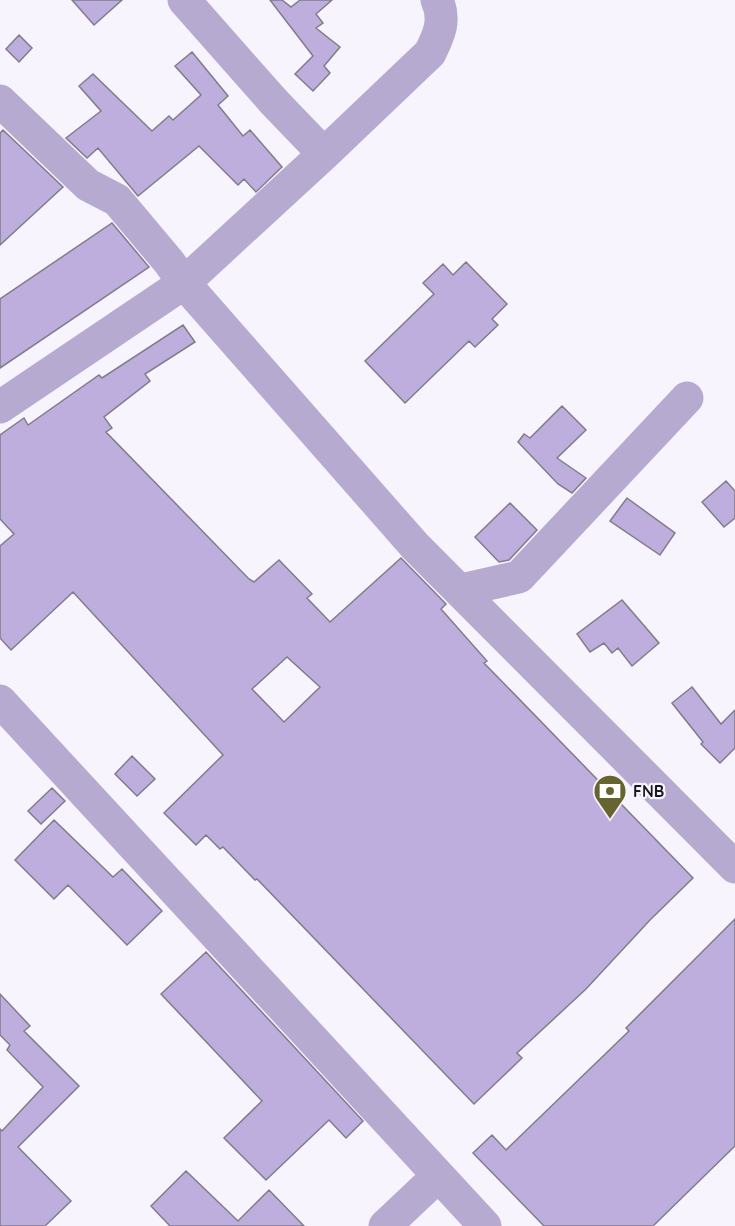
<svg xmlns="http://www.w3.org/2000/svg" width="735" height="1226" font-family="Quicksand,sans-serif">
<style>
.building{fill:#beaedd;stroke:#817c8b;stroke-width:1.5;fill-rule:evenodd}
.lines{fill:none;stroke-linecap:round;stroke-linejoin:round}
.minor{stroke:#b7aad1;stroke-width:33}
.labels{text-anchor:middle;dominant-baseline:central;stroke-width:4.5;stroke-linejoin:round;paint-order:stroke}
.poi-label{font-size:16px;font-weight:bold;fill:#1a181e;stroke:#f7f4fe;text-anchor:start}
</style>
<rect width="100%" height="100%" fill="#f7f4fe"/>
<!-- building -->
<path class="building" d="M 72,0 L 122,0 L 94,25 Z
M 270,0 L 282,0 L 291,7 L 300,0 L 332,0 L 316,14 L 323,23 L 316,28 L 340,47 L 324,66 L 330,73 L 313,91 L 295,74 L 313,56 Z
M 19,35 L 32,48 L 19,62 L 6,49 Z
M 192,52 L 228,96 L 218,105 L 243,136 L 250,130 L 282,167 L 256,192 L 244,179 L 238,185 L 199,146 L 138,196 L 98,148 L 87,158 L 66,138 L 101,111 L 79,86 L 93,74 L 152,131 L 169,116 L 173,120 L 201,95 L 175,66 Z
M 3,130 L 63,187 L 0,245 L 0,133 Z
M 112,223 L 149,267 L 0,368 L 0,299 Z
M 466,262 L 507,304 L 492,319 L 498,325 L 475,347 L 469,341 L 405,403 L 365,361 L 434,294 L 423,283 L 443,264 L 453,275 Z
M 183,325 L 195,342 L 145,374 L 150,381 L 104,417 L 112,428 L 106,432 L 249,579 L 254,582 L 279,560 L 312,594 L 307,598 L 330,622 L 401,558 L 446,604 L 441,609 L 487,661 L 484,663 L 693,878 L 650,920 L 586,989 L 517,1053 L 522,1058 L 474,1104 L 257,879 L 255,880 L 223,847 L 220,849 L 206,835 L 196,845 L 164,813 L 223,755 L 73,592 L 11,650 L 0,638 L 0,546 L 14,534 L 0,519 L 0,435 L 24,418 L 28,425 L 99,375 L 102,378 ZM 287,657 L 320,687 L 284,722 L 252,689 Z
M 562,406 L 586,430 L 557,458 L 586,478 L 572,493 L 558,484 L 518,442 L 524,434 L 530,438 Z
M 726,481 L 735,491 L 735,518 L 724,527 L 702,502 Z
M 627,498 L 675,533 L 660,555 L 610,521 Z
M 510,503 L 537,530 L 509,560 L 499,562 L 475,537 Z
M 622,600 L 659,643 L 632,666 L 618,648 L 612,653 L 604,643 L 590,652 L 577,634 Z
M 692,687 L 721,724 L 735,710 L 735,748 L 720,763 L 701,744 L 703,742 L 672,703 Z
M 132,756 L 155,779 L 137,796 L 115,774 Z
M 52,788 L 65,801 L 41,824 L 28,811 Z
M 54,820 L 113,877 L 122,869 L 162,911 L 127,945 L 68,885 L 54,899 L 15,860 Z
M 735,919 L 735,1146 L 653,1226 L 544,1226 L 473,1153 L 492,1135 L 506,1150 L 629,1031 L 626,1028 Z
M 206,952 L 363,1121 L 346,1138 L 329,1120 L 266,1180 L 224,1138 L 262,1101 L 161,994 Z
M 0,994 L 30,1026 L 24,1031 L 79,1086 L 18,1147 L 71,1201 L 45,1226 L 0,1226 L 0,1129 L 2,1131 L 43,1087 L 7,1050 L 10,1045 L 0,1035 Z
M 186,1171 L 238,1221 L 269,1190 L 304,1226 L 170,1226 L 151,1206 Z"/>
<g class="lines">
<!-- minor -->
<path class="minor" d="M 184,0 L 274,102 L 324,154
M 0,101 L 88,185 L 117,200 L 169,262 L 184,283 L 324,154 L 430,53 C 439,35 446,20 437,0
M 0,407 L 184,283 L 415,546 L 735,867
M 461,590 L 519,577 L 687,398
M 0,701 L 485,1226
M 385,1226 L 438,1176"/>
</g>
<!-- icons -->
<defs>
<g id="bank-pin" transform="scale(1.725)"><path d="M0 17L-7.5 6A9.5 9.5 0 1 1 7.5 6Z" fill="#676431" stroke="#f7f4fe"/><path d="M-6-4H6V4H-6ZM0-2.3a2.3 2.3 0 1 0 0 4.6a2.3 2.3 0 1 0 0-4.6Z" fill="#fff"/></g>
</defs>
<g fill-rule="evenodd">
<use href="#bank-pin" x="610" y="791"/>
</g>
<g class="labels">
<!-- poi labels -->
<g class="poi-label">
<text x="633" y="791">FNB</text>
</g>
</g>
</svg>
